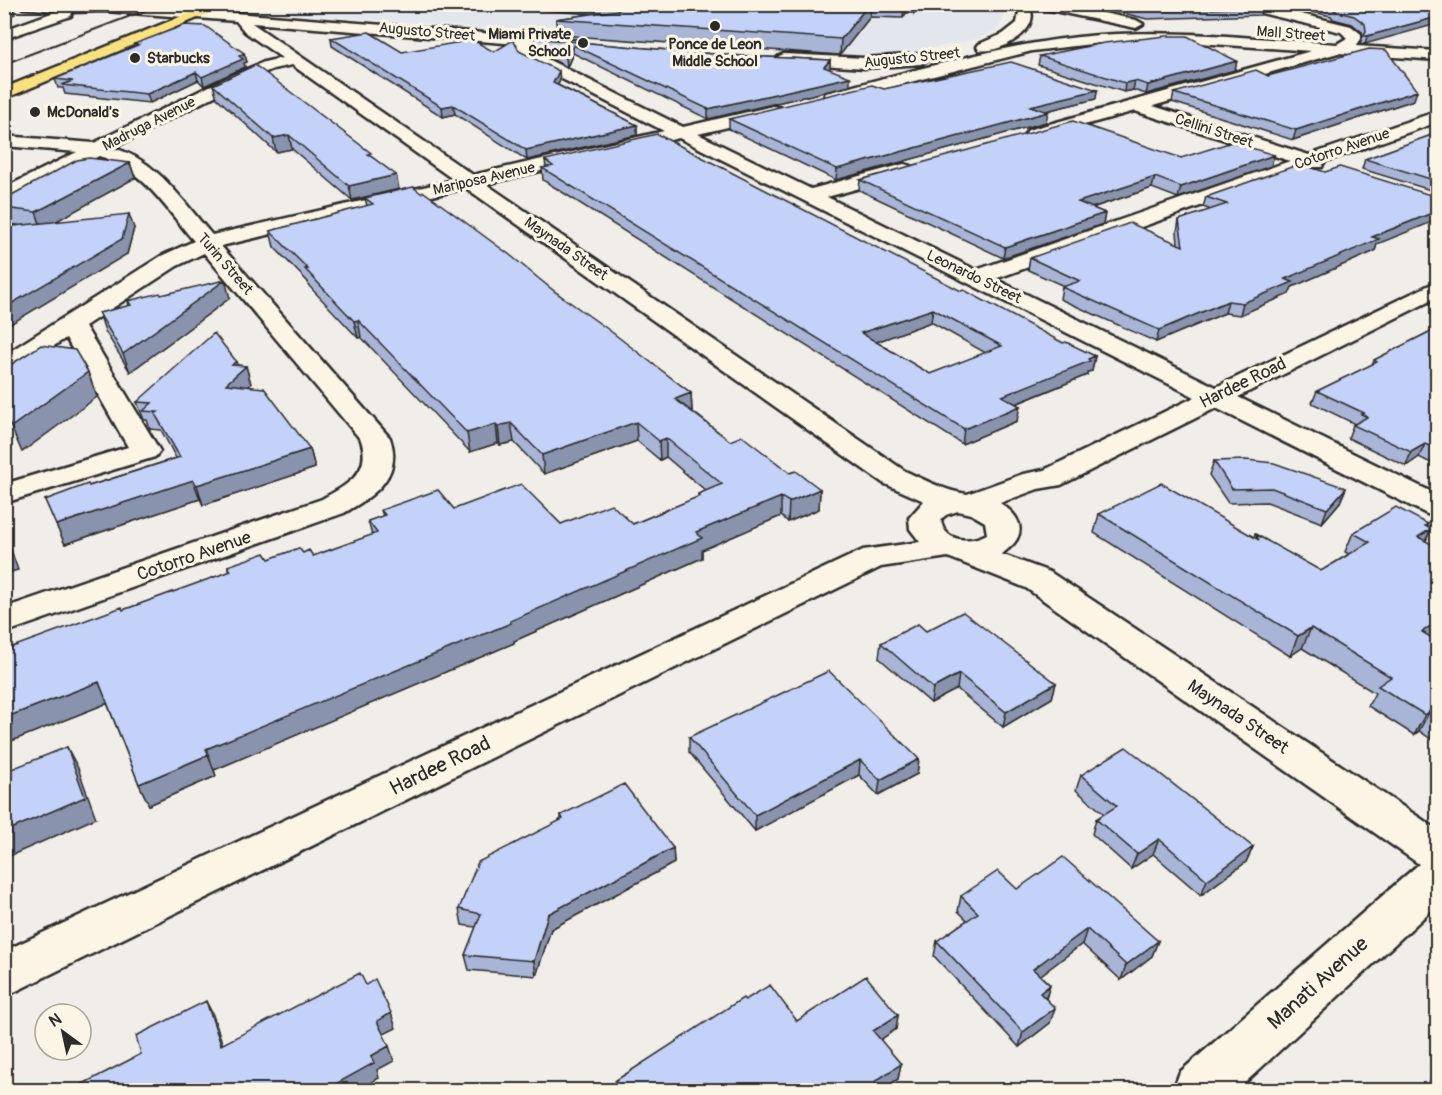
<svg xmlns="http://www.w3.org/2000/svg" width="1442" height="1095" font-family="Pangolin,sans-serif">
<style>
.built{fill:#e4e6ee}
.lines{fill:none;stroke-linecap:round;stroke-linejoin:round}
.minor-casing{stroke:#2b2b2b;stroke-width:5}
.highway-casing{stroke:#2b2b2b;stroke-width:5}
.minor{fill:#fcf5e5;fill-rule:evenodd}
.highway{fill:#fae180;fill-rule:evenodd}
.rail{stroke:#2b2b2b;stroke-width:2}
.wall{fill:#a9b5d6;stroke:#2b2b2b;stroke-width:1.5;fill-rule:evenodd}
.shaded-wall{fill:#8993ae;stroke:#2b2b2b;stroke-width:1.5}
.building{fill:#c4d2f9;stroke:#2b2b2b;stroke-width:1.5;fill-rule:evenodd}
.poi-dot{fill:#2b2b2b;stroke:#fcf5e5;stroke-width:2}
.labels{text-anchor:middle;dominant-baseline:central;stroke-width:6;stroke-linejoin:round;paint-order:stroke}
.far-street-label{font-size:15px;fill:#2b2b2b;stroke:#fcf5e5}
.far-poi-label{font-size:15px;font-weight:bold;fill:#2b2b2b;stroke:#fcf5e5;text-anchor:start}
.street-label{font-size:18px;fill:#2b2b2b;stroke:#fcf5e5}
.near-street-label{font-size:21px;fill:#2b2b2b;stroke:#fcf5e5}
</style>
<rect width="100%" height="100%" fill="#f1eee9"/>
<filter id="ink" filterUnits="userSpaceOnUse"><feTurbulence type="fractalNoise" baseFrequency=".0167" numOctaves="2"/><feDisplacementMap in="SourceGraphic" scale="12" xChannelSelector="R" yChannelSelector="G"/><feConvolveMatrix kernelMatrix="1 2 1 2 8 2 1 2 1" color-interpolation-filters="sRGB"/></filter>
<g filter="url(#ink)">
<!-- built -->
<path class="built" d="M 302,4 L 995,4 L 1002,11 L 1003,21 L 997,30 L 977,39 L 917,52 L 874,55 L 818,54 L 284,13 Z"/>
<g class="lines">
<!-- minor casing -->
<g class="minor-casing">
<path id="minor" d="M 17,4 L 124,4 L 582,41 L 584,44 L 577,48 L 529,45 L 533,52 L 683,127 L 773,106 L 779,107 L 782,111 L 779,115 L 698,134 L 811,189 L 904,164 L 911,166 L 914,170 L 911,174 L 827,197 L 976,270 L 1290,161 L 1135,111 L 1034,139 L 1028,138 L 1025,134 L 1028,130 L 1311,51 L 1185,42 L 1100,43 L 1032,51 L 832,102 L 826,101 L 824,97 L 826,93 C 916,71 1006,42 1099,35 C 1178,29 1258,39 1337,44 L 1347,38 L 1341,32 L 1236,7 L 1235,4 L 1260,4 L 1351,26 L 1361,34 L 1361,39 L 1356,46 L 1438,51 L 1438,60 L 1338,53 L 1153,106 L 1309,155 L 1438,111 L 1438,122 L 1324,162 L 1322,167 L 1310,167 L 995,279 L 1216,387 L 1438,281 L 1438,297 L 1238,397 L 1438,495 L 1438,516 L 1427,514 L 1216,408 L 1061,485 L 1038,489 L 1000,503 C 1026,520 1026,538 1001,554 L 1050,572 L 1438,830 L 1438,904 L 1237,1090 L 1173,1090 L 1180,1072 L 1419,864 L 1026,588 L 948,557 L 881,567 L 4,997 L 4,951 L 863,550 L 920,542 L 910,529 L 909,518 L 924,501 L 883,483 L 466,188 L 221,246 L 390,438 C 403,476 374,496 344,513 L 4,633 L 4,608 L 322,499 C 347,485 372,473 361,440 L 204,253 L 177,266 L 85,326 L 160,451 L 155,457 L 4,503 L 4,484 L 128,447 L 66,338 L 13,373 L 4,375 L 4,355 L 161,256 L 194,241 C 166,209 142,167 99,156 L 4,202 L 4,188 L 77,152 L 4,146 L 4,136 L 94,143 L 232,75 L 264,62 L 282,58 L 245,32 L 236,21 L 105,11 L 72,12 L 71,16 L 4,39 L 4,30 L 57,11 L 23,8 ZM 252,23 L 518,44 L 516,47 L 521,58 L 664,131 L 473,175 ZM 292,65 L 454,180 L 212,235 C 184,203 157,159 113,148 L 244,81 L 273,69 ZM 679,138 L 1195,397 L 1044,470 L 1023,474 L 967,494 C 945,491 925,480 905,471 L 486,184 ZM 958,511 L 971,514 L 985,522 L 987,534 C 971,543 943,543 941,519 L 946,515 Z
M 1014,4 L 1027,4 C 1047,28 998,55 979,50 L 977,47 L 979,44 L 1003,34 L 1017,23 L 1019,12 Z
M 1034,4 L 1062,4 L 1136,20 L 1143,24 L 1136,28 L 1040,8 Z
M 784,54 L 864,58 L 921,54 L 929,59 L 921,64 L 864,68 L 779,62 L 776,59 L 779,56 Z"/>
</g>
<!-- highway casing -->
<g class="highway-casing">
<path id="highway" d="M 212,4 L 231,4 L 4,99 L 4,88 Z"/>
</g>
<!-- minor -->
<use href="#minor" class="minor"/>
<!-- highway -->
<use href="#highway" class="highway"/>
<!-- rail -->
<path class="rail" d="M 4,64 L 162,4"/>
</g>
<!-- wall -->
<path class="wall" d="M 473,4 L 919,4 L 914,13 L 906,13 L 903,18 L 870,17 L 840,55 L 557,35 L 556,19 L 593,14 L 473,5 Z
M 1088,4 L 1250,4 L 1262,7 L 1260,15 L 1147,19 Z
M 1274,4 L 1437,4 L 1365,44 L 1360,44 L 1363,36 L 1362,32 L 1352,24 L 1333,19 L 1331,16 Z
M 331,38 L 402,52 L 494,52 L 519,51 L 560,80 L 558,85 L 637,125 L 637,135 L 527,160 L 455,114 L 443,117 L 332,46 Z
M 532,38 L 725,55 L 830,60 L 829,69 L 850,86 L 708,119 L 573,53 L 567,67 L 534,50 Z
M 134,44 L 244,53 L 247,62 L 244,63 L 245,67 L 204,86 L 198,80 L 150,103 L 65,94 L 63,88 L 58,88 L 55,79 L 134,47 Z
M 1040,56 L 1235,70 L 1146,94 L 1133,90 L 1124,92 L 1038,65 Z
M 1268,76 L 1414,100 L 1293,140 L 1172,102 L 1174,93 Z
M 213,85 L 372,156 L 399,189 L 352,200 L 292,149 L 276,152 L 217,98 Z
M 884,89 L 1097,90 L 1096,99 L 1046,111 L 1046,122 L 836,180 L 729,129 L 729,119 Z
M 1437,133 L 1437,192 L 1362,169 L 1365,159 Z
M 1274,155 L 1271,166 L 1178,198 L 1152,188 L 1092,208 L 1105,213 L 1103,224 L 1003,258 L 859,190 L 860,180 L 1181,158 Z
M 545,160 L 961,291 L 1063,343 L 1095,356 L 1092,371 L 1087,372 L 1087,375 L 1016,404 L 1017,421 L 962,444 L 543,180 L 542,168 L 546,168 ZM 931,322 L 986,353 L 930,374 L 876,342 Z
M 130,163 L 135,178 L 56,221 L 134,228 L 127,254 L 17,225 L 4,223 L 4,199 Z
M 1206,197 L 1377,244 L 1375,251 L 1292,287 L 1289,294 L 1240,315 L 1225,313 L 1156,342 L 1060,299 L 1062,287 L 1064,286 L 1028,270 L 1030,258 L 1178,244 L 1177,232 L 1179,220 L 1211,210 L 1203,207 Z
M 365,198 L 554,291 L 691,393 L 692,411 L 730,441 L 820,489 L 819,509 L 788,522 L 781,516 L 702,550 L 702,558 L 514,641 L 514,643 L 214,770 L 216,776 L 149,805 L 139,784 L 107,703 L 4,744 L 4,650 L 123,610 L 230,572 L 228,566 L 303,553 L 313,556 L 372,535 L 368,521 L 383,516 L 381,510 L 454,509 L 561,524 L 633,524 L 698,497 L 698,494 L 706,491 L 666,457 L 660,460 L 637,441 L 544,474 L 514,442 L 500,445 L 498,443 L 470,452 L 361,337 L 358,338 L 309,286 L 308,282 L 274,247 L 270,231 L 367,206 Z
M 161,295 L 230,298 L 130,372 L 105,331 L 99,313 L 129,306 L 128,301 Z
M 1437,328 L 1437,466 L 1419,457 L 1406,466 L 1348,438 L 1353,425 L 1355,424 L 1312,403 L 1317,391 L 1373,364 L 1374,360 Z
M 237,365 L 246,366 L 251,384 L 248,386 L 310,449 L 315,468 L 203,505 L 200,499 L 65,544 L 45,500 L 176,458 L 161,430 L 150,429 L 147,420 L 144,420 L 137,402 Z
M 1214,461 L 1346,488 L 1340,502 L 1322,523 L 1267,502 L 1228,503 L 1209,475 Z
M 1099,514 L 1254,537 L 1255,534 L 1321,571 L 1349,554 L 1345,552 L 1353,533 L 1428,524 L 1426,526 L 1431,529 L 1426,541 L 1432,638 L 1437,641 L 1437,743 L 1419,731 L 1414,735 L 1368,706 L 1375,693 L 1302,648 L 1290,656 L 1094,533 Z
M 926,631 L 1056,683 L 1052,698 L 1003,727 L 957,689 L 931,703 L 879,658 L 881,643 Z
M 689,737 L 919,759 L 917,774 L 878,795 L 859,775 L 755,831 L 689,752 Z
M 1081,775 L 1253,847 L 1246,862 L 1201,895 L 1153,854 L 1131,869 L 1092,834 L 1096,819 L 1104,814 L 1076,790 Z
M 561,815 L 673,848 L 674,863 L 551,929 L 536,976 L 469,970 L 465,955 L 476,927 L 462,925 L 459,909 L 561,819 Z
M 1017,889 L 1158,941 L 1152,956 L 1121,980 L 1082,944 L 1040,975 L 1050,985 L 1046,999 L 1050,1023 L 1019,1047 L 934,956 L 937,941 L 967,920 L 958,911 L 961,896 Z
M 745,1000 L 797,1021 L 898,1015 L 896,1029 L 880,1040 L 901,1064 L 898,1079 L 881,1090 L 616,1090 L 615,1081 Z"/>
<!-- shaded-wall -->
<path class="shaded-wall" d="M 4,4 L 12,4 L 15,14 L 4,18 Z
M 869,4 L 871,4 L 870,17 L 840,55 L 841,39 Z
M 904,4 L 907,4 L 906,13 L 903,18 Z
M 914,4 L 919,4 L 914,13 Z
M 1437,17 L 1437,24 L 1365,44 L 1367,36 Z
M 573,45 L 573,53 L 567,67 L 566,58 Z
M 244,53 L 247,62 L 244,63 L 245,67 L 204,86 L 202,77 Z
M 830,60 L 830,68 L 824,76 L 824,67 Z
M 1237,61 L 1235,70 L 1146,94 L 1148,85 Z
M 559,71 L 560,80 L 554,92 L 553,83 Z
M 196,72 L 198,80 L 150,103 L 147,94 Z
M 850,77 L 850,86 L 708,119 L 708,109 Z
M 1135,81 L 1133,90 L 1124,92 L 1125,83 Z
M 1097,90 L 1096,99 L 1029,115 L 1030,106 Z
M 1417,91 L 1414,100 L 1293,140 L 1296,130 Z
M 453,105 L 455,114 L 443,117 L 442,107 Z
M 1048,112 L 1046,122 L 836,180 L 837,169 Z
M 637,125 L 637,135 L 527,160 L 526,150 Z
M 289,135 L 292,149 L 276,152 L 273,138 Z
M 1274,155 L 1271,166 L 1178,198 L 1181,187 Z
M 130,163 L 135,178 L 42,229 L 36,212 Z
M 396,175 L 399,189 L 352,200 L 349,186 Z
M 1155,177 L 1152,188 L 1076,213 L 1078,202 Z
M 1437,211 L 1437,220 L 1377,244 L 1375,251 L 1292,287 L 1289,294 L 1240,315 L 1243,303 L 1285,279 L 1372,237 Z
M 1105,213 L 1103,224 L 1003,258 L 1005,247 Z
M 129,214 L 134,228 L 127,254 L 4,328 L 4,308 Z
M 225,280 L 230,298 L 130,372 L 123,354 Z
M 1228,301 L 1225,313 L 1156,342 L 1159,330 Z
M 933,309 L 931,322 L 860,348 L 861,333 Z
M 358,320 L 361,337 L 358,338 L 354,321 Z
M 1095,356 L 1092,371 L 1087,372 L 1087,375 L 1000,410 L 1002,396 Z
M 236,361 L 239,372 L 246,366 L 251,384 L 232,403 L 226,384 L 232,365 Z
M 88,372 L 97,397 L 22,452 L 11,427 Z
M 691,393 L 692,412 L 675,399 Z
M 1020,406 L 1017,421 L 962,444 L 964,429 Z
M 636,422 L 637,441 L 544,474 L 542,455 Z
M 511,423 L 514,442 L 500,445 L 498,426 Z
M 496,424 L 498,443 L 470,452 L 467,433 Z
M 666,438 L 666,457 L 660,460 L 659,441 Z
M 1425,444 L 1419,457 L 1406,466 L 1411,452 Z
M 310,449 L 315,468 L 203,505 L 197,485 Z
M 193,480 L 200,499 L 65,544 L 56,525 Z
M 1346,488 L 1340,502 L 1322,523 L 1327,509 Z
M 820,489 L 819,509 L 788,522 L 789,502 Z
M 781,497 L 781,516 L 702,550 L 702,558 L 514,641 L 514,643 L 214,770 L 206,749 L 510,621 L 696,532 Z
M 1428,524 L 1423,534 L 1431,529 L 1422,548 L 1418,537 L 1425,526 Z
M 4,530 L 18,570 L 4,574 Z
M 1437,621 L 1437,634 L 1412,652 L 1422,632 Z
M 1311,628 L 1302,648 L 1290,656 L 1298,636 Z
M 959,674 L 957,689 L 931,703 L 933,688 Z
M 99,682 L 108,703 L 4,744 L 4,718 Z
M 1056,683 L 1052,698 L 1003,727 L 1006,712 Z
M 1430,711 L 1419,731 L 1414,735 L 1425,715 Z
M 67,747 L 78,768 L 96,818 L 5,858 L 6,866 L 4,866 L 4,832 Z
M 208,755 L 216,776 L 149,805 L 139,784 Z
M 919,759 L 917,774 L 878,795 L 880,780 Z
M 860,760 L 859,775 L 755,831 L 755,815 Z
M 1159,839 L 1153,854 L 1131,869 L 1137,854 Z
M 1253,847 L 1246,862 L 1201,895 L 1207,880 Z
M 673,848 L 674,863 L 551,929 L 536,976 L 534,961 L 548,914 Z
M 1087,929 L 1082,944 L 1029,984 L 1033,969 Z
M 1158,941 L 1152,956 L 1121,980 L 1126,965 Z
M 1050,985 L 1045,1000 L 1040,993 Z
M 206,1001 L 213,1015 L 228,1060 L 221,1045 Z
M 1055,1008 L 1050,1023 L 1019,1047 L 1023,1032 Z
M 391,1013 L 396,1028 L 382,1035 L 377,1021 Z
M 898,1015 L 896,1029 L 871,1046 L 873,1031 Z
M 389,1046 L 394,1061 L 377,1070 L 379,1078 L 357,1090 L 325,1090 L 371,1056 Z
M 901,1064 L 898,1079 L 881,1090 L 872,1090 L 874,1082 Z"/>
<!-- building -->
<path class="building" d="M 619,4 L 869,4 L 841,39 L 556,19 L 619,10 Z
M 1120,4 L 1250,4 L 1262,7 L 1149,11 Z
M 1314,4 L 1437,4 L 1437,17 L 1367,36 L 1363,36 L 1366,31 L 1365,24 L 1354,16 L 1335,11 L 1333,8 Z
M 185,25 L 205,26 L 244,53 L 239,56 L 243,59 L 202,77 L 196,72 L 147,94 L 62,85 L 73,81 L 55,79 L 138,45 L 134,44 Z
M 369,32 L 402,52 L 473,40 L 494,52 L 513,40 L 519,51 L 559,71 L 553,83 L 637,125 L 526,150 L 453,105 L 442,107 L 331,38 Z
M 1166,36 L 1187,36 L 1237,61 L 1148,85 L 1135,81 L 1125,83 L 1040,56 L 1104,43 Z
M 532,38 L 725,55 L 830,60 L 824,67 L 850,77 L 708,109 L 573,45 L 566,58 L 533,42 Z
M 1369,49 L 1386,50 L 1417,91 L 1296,130 L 1174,93 L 1256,70 L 1268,76 Z
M 1011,62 L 1097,90 L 1030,106 L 1048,112 L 837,169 L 729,119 L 872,85 L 884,89 Z
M 255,65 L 371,153 L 368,154 L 396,175 L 349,186 L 289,135 L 273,138 L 213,85 Z
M 1073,121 L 1181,158 L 1232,142 L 1274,155 L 1181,187 L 1155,177 L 1078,202 L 1105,213 L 1005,247 L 860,180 Z
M 1437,133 L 1437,181 L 1365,159 Z
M 657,134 L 961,291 L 964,290 L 1063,343 L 1066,342 L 1095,356 L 1088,359 L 1090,361 L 1002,396 L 1020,406 L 964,429 L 542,168 L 553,166 L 545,160 ZM 933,309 L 1002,346 L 930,374 L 861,333 Z
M 89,158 L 130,163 L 36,212 L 4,208 L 4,199 L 77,160 Z
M 1300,164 L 1325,172 L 1340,167 L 1437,197 L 1437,211 L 1372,237 L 1379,239 L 1285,279 L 1293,282 L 1243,303 L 1228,301 L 1159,330 L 1062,287 L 1080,281 L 1030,258 L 1130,223 L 1183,246 L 1179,220 L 1227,204 L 1206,197 Z
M 413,187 L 421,193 L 424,192 L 510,255 L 554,291 L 609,330 L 691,393 L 675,399 L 730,441 L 742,436 L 790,473 L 796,471 L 820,489 L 789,502 L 781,497 L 696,532 L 702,538 L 510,621 L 511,623 L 206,749 L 208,755 L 139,784 L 99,682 L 4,718 L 4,650 L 122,607 L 123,610 L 231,571 L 228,566 L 265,553 L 269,559 L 299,548 L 303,553 L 309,550 L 313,556 L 377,533 L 368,521 L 385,515 L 381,510 L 438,490 L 454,509 L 521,484 L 561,524 L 611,504 L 633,524 L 700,496 L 698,494 L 722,484 L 666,438 L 659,441 L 636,422 L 542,455 L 511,423 L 498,426 L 496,424 L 467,433 L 358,320 L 354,321 L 305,269 L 308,269 L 270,231 L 373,204 L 365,198 Z
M 129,214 L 122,239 L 4,308 L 4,227 Z
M 225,280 L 123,354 L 99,313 L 131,305 L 128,301 L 160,293 L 161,295 Z
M 1437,328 L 1437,449 L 1425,444 L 1411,452 L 1353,425 L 1367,417 L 1361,414 L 1364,413 L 1317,391 L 1377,362 L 1374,360 Z
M 214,333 L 236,361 L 232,365 L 246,366 L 226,384 L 264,388 L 310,449 L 197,485 L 193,480 L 56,525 L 45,500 L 88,484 L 89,486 L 180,457 L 155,414 L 158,412 L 143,411 L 152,403 L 137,402 Z
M 41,345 L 75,350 L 88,372 L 11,427 L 4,413 L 4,369 Z
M 1246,460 L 1274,463 L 1346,488 L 1327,509 L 1272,488 L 1232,489 L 1214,461 Z
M 1161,483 L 1259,540 L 1255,534 L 1321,571 L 1370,542 L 1353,533 L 1396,507 L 1428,524 L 1425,526 L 1431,529 L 1418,537 L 1437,547 L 1437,621 L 1422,632 L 1437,641 L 1437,716 L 1430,711 L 1425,715 L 1378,686 L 1391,677 L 1311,628 L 1298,636 L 1099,514 Z
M 4,535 L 11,556 L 4,558 Z
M 963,612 L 1056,683 L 1006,712 L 959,674 L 933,688 L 881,643 L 918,624 L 926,631 Z
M 829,671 L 919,759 L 880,780 L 860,760 L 755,815 L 689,737 Z
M 67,747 L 85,797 L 4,832 L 4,772 Z
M 1126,747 L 1253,847 L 1207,880 L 1159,839 L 1137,854 L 1096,819 L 1117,806 L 1081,775 Z
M 624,784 L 673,848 L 548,914 L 534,961 L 465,955 L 481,914 L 459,909 L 478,862 L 563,819 L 561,815 Z
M 1063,857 L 1158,941 L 1126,965 L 1087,929 L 1033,969 L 1050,985 L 1040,993 L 1055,1008 L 1023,1032 L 937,941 L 978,913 L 961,896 L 998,871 L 1017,889 Z
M 360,973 L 366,985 L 375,979 L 391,1013 L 377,1021 L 389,1046 L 371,1056 L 374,1063 L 325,1090 L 71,1090 L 141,1054 L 136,1036 L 206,1001 L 221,1045 Z
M 866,976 L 898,1015 L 873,1031 L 901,1064 L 874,1082 L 878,1088 L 875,1090 L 621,1090 L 615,1081 L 743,998 L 745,1000 L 770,985 L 797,1021 Z
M 1437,1074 L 1437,1090 L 1422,1090 Z"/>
</g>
<!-- markers -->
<g class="poi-dot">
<circle cx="715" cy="26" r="6"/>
<circle cx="583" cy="43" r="6"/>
<circle cx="135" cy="58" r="6"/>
<circle cx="35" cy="112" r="6"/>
</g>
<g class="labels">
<!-- far-street labels -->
<g class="far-street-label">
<text transform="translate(427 32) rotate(5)">Augusto Street</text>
<text transform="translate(1291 34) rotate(4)">Mall Street</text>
<text transform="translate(912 58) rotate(-6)">Augusto Street</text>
<text transform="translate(149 124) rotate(-27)">Madruga Avenue</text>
<text transform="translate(1214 131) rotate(18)">Cellini Street</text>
<text transform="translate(1342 149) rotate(-19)">Cotorro Avenue</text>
<text transform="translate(484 179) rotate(-13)">Mariposa Avenue</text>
<text transform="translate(566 249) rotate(35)">Maynada Street</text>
<text transform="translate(225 264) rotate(49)">Turin Street</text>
<text transform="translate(974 277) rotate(26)">Leonardo Street</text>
</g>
<!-- far-poi labels -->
<g class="far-poi-label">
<text x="571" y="34" text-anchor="end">Miami Private<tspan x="571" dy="17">School</tspan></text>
<text x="715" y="44" text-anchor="middle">Ponce de Leon<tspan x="715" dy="17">Middle School</tspan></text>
<text x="147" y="58">Starbucks</text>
<text x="47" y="112">McDonald's</text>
</g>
<!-- street labels -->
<g class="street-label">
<text transform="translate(1243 383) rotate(-26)">Hardee Road</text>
<text transform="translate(194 556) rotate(-19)">Cotorro Avenue</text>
<text transform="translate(1238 717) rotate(34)">Maynada Street</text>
</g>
<!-- near-street labels -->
<g class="near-street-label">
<text transform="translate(440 766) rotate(-26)">Hardee Road</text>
<text transform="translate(1318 983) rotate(-42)">Manati Avenue</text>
</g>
</g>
<!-- margin -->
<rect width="1442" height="1095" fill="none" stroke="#fcf5e5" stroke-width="24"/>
<rect x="12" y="12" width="1418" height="1071" fill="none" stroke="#2b2b2b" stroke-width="2" filter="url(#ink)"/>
<!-- north arrow -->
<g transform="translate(63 1032) rotate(327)"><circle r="28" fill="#fcf5e5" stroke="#a8a49b" stroke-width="1.5"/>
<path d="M0-4.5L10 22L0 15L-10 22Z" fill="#2b2b2b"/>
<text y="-9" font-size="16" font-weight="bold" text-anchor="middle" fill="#2b2b2b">N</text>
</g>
</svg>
